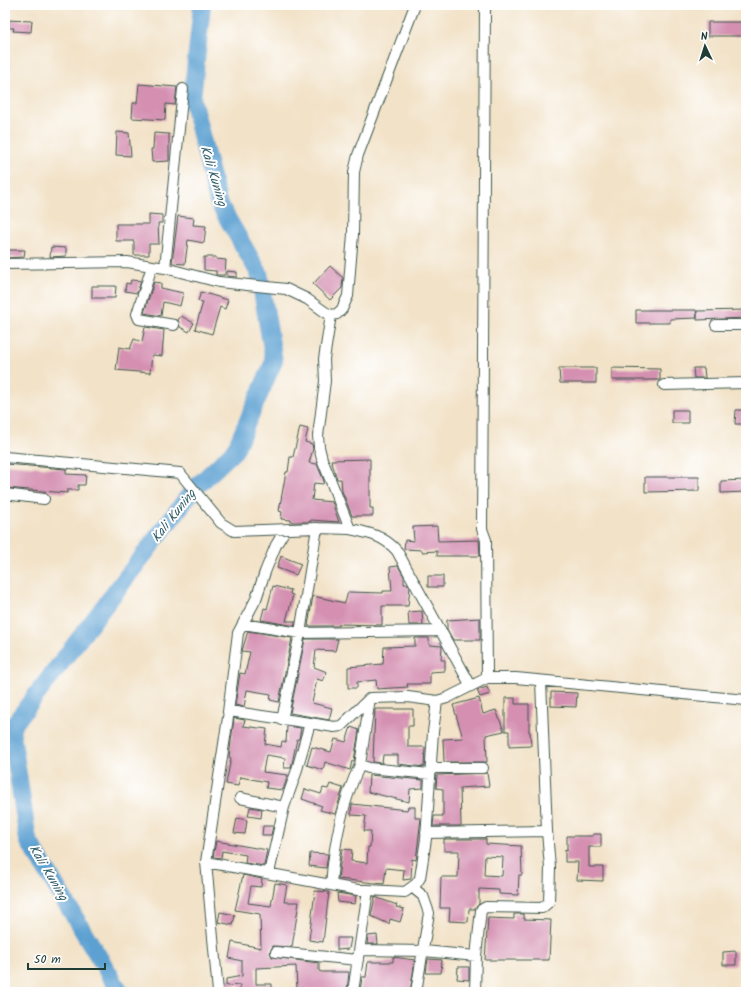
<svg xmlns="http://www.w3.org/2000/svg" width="751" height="997" font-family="Kalam,sans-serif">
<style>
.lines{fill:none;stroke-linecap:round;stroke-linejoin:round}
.river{stroke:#5da1d2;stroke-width:18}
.building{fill:#d48fb1;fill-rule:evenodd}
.minor-casing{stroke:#3f564a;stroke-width:12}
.minor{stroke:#fff;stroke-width:10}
.labels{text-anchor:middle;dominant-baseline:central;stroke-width:4;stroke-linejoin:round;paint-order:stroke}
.water-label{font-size:13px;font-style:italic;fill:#35606b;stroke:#fff}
</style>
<rect width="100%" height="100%" fill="#fff"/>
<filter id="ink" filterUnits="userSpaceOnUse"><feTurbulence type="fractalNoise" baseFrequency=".025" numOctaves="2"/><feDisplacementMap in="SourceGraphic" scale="8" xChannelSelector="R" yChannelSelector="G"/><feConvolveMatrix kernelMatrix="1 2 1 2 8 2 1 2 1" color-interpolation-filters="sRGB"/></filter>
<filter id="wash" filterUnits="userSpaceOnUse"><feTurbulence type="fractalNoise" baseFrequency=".012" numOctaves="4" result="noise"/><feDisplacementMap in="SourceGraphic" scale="16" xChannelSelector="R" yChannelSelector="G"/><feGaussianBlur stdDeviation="0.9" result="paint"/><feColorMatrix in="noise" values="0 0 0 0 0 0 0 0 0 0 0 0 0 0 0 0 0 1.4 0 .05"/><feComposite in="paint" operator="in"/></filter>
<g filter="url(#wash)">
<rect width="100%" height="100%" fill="#f2e2c7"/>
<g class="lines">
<!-- river -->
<path class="river" d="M 120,992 L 28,840 L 11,728 L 194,489 L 235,450 L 274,361 L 259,273 L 218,202 L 192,99 L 202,5"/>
</g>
<g id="blocks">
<!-- building -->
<path class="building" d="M 5,20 L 32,21 L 31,32 L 13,31 L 14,28 L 5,28 Z
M 708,22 L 746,22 L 746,36 L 708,36 Z
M 139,84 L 177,87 L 175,105 L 166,104 L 165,120 L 132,118 L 133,103 L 137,103 Z
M 117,132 L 129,133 L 131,156 L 116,155 Z
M 154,133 L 169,134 L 169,161 L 152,162 L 151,149 L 153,149 Z
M 149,214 L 162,215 L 162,223 L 158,223 L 159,244 L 149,244 L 149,255 L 134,255 L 134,241 L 116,241 L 116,224 L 149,224 Z
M 178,216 L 194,218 L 193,225 L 206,226 L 204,243 L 188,240 L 185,264 L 172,263 Z
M 51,247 L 66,248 L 66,256 L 50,257 Z
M 5,250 L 25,250 L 24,257 L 5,258 Z
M 204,257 L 216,257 L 216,259 L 226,260 L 225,275 L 216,275 L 216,271 L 204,270 Z
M 330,266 L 343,278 L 342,288 L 330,300 L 313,284 Z
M 227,271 L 237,272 L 237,277 L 227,276 Z
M 131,280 L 141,281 L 137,293 L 125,291 L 126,283 L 130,284 Z
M 154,282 L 161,283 L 161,288 L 183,293 L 180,306 L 163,302 L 161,316 L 144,313 Z
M 92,286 L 116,286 L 115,298 L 92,298 Z
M 201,292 L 228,300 L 225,309 L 220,307 L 212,334 L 195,329 L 203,302 L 198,301 Z
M 636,310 L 696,310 L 697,318 L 670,319 L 670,323 L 636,323 Z
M 746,310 L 746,318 L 697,320 L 697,311 Z
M 181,316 L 194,323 L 189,332 L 180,327 L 178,320 Z
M 145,327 L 164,330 L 162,356 L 152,355 L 150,373 L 116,370 L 119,347 L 130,349 L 134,339 L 142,342 Z
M 559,368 L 596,368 L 596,383 L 560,383 Z
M 612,368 L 660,369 L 660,380 L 612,380 Z
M 693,368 L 704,368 L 705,378 L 694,378 Z
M 672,410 L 688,410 L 688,423 L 672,423 Z
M 736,410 L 746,410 L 746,424 L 735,424 Z
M 300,427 L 308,429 L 305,442 L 312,444 L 313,449 L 309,463 L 317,464 L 324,481 L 323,484 L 314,483 L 312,500 L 332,502 L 339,522 L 311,520 L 310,522 L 291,522 L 291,520 L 281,519 L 282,512 L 279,511 L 286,472 L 288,472 L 290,457 L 293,457 Z
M 370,459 L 370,508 L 373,508 L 373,516 L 352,516 L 342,491 L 341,479 L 337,479 L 331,460 Z
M 5,464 L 66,469 L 66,474 L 86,475 L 85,485 L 78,485 L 78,490 L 67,490 L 67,493 L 5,488 Z
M 645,477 L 699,477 L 699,491 L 645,492 Z
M 746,480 L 746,492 L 721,493 L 721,481 Z
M 437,526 L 438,541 L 479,540 L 480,556 L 437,556 L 437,551 L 422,552 L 422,550 L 404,549 L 405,540 L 414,541 L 413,527 Z
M 281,556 L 301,564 L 296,575 L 277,568 Z
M 398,566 L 404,576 L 404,584 L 408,584 L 410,587 L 408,606 L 382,606 L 382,625 L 339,624 L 339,626 L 308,626 L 313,596 L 345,603 L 348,592 L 383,593 L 383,591 L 392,591 L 390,567 Z
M 428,576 L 443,576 L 443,587 L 428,587 Z
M 273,586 L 291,590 L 290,594 L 293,595 L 286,621 L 295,621 L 295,626 L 261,620 L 264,608 L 267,609 Z
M 422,611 L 423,625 L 409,625 L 408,612 Z
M 480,618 L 480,640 L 453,640 L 447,629 L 447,620 Z
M 248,631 L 292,638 L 279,702 L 270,700 L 271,694 L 247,690 L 244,707 L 235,705 L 240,673 L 245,674 L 250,652 L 242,651 Z
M 415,638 L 429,638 L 429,645 L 442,646 L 441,660 L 445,660 L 445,671 L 430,672 L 430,684 L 407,684 L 408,687 L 377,689 L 376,680 L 357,682 L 357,688 L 348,688 L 348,667 L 383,664 L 384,647 L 415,646 Z
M 305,639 L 338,639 L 335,651 L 316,650 L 314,667 L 327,672 L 323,681 L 317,679 L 312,703 L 332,708 L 329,720 L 290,713 Z
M 487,687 L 490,694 L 480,697 L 477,690 Z
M 551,692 L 577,693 L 576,707 L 551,706 Z
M 479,698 L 483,714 L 496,710 L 504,731 L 486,735 L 487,762 L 444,762 L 443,739 L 463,738 L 453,705 Z
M 505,698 L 515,698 L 515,704 L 529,704 L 529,732 L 530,732 L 531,746 L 509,747 L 509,731 L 505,731 Z
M 375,709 L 413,709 L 413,726 L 408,726 L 408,747 L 425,747 L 424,767 L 398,764 L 398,755 L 383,755 L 382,763 L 373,762 Z
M 234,718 L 245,720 L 243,726 L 267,729 L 265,744 L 281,747 L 282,741 L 286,742 L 287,726 L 301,728 L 299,739 L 297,739 L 291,768 L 284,768 L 285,758 L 266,755 L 263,772 L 288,775 L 283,790 L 266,788 L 267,782 L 240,777 L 238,786 L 226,784 L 231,758 L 229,757 Z
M 351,727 L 359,730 L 354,761 L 352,761 L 350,770 L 325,762 L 323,770 L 307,765 L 312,747 L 331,752 L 335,739 L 346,742 Z
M 487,773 L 489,786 L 460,788 L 461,826 L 433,826 L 434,816 L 443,816 L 443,789 L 436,788 L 437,775 Z
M 369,775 L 423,780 L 423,788 L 410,789 L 409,802 L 368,792 Z
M 330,784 L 343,788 L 335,814 L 320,810 L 322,806 L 302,799 L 305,789 L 321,794 L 323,788 L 328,789 Z
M 352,804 L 407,810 L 408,807 L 415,807 L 415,818 L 421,818 L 416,860 L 412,859 L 411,879 L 403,880 L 404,870 L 386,868 L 384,884 L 338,879 L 342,849 L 352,850 L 351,861 L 367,863 L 368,847 L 370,847 L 371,831 L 364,831 L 366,816 L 351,815 Z
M 250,807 L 262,809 L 261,818 L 248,816 Z
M 237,818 L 247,820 L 245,834 L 234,833 Z
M 263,826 L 273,826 L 271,835 L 262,835 Z
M 593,834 L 601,834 L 601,847 L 589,847 L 589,867 L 603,867 L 603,881 L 577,880 L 578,862 L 565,862 L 565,850 L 567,851 L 567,836 L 593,836 Z
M 444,839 L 486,839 L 486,844 L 521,846 L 522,875 L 519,875 L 518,895 L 499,894 L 499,890 L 479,889 L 479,904 L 475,909 L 469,909 L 468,922 L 449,921 L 450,908 L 440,908 L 441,877 L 458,877 L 459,851 L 444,851 ZM 485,856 L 503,857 L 502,876 L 484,875 Z
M 216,841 L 267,850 L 264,866 L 245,863 L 246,855 L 222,851 L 221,858 L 213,857 Z
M 310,853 L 328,854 L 326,868 L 309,866 Z
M 243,875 L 262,879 L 261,887 L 251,886 L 248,903 L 271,906 L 275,883 L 287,885 L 284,902 L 299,902 L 292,947 L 273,946 L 270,952 L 272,957 L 319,963 L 319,971 L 322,972 L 349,972 L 347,992 L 310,992 L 310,990 L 297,990 L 296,966 L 256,968 L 256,984 L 272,984 L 272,992 L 240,992 L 240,985 L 226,986 L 226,979 L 242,976 L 242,961 L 229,958 L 232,942 L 261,948 L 260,914 L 235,910 Z
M 315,891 L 329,892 L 323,942 L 309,940 Z
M 337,893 L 356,896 L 355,904 L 338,902 Z
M 375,897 L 397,905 L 396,907 L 404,909 L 400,922 L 390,919 L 389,924 L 371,916 Z
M 220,912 L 235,915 L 233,925 L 218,922 Z
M 514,914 L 524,914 L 524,919 L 551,920 L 549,960 L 485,960 L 488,918 L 514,919 Z
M 377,935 L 378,944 L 367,944 L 368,936 Z
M 337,938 L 351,938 L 349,949 L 337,950 Z
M 736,951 L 736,965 L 723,965 L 723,952 Z
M 393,957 L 415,960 L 410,992 L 360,992 L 362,977 L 366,977 L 368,962 L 393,962 Z
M 428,959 L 442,960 L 441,973 L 426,973 Z
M 458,967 L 469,967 L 469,980 L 457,979 Z"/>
</g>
</g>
<g filter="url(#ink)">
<use href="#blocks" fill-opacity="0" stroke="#3f564a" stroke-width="1"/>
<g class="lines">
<!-- minor casing -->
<g class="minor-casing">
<path id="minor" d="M 485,5 L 482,529 L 486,540 L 487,678
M 5,264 L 127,262 L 165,268 L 219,282 L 286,289 L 307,299 L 325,312 L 331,315 L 337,314 L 342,309 L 348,296 L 353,234 L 354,172 L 358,155 L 415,5
M 152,266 L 137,314 L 139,319 L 174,325
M 165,268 L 183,89
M 331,315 L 324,359 L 325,381 L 318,436 L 319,447 L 322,459 L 350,529 C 370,533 384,536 397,551 L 471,686
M 716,325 L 746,325
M 664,385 L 746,383
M 5,457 L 180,473 L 221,523 L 234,531 L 317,528 L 350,529
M 5,494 L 44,499
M 243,624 L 300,633 L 440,631
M 437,701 L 447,698 L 487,678 L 516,678 L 746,700
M 228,712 L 238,633 L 256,599 L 265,572 L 276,545 L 285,530
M 282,720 L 300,633 L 317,528
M 310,723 L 334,727 L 341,726 L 370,698 L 408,697 L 437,701 L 433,732 L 426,839 L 420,878 L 416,884 L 405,892 L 368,890 L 353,992
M 360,765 L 370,698
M 431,768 L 483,768
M 240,798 L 284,807
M 426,833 L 547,831
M 206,862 L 358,890 L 368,890
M 331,885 C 334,844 342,802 360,765 L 369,768 L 430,774
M 412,887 L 423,896 L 429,913 L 416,992
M 360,950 L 424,951 L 476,956
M 276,952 L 358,960
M 218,992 L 206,862 L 229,711 L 310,723 L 296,773 L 284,807 L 269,873
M 475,992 L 476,956 L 481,910 L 486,907 L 542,908 L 549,902 L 550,868 L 547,831 L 541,681"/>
</g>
<!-- minor -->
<use href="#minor" class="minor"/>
</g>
</g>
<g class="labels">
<!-- water labels -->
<g class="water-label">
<text transform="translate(213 176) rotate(73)">Kali Kuning</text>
<text transform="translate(174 516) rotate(-52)">Kali Kuning</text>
<text transform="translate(48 873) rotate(59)">Kali Kuning</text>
</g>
</g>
<!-- margin -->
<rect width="751" height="997" fill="none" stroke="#fff" stroke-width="20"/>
<!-- north arrow -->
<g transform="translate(705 46) rotate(356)" stroke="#ffffff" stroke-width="3" paint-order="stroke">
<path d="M0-3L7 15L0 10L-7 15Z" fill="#1f3d34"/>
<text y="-6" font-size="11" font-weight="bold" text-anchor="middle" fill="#1f3d34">N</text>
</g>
<!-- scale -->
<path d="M28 963v6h77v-6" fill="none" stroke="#1f3d34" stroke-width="2"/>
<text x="34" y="963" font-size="12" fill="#1f3d34" stroke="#ffffff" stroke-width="3" paint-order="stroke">50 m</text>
</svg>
